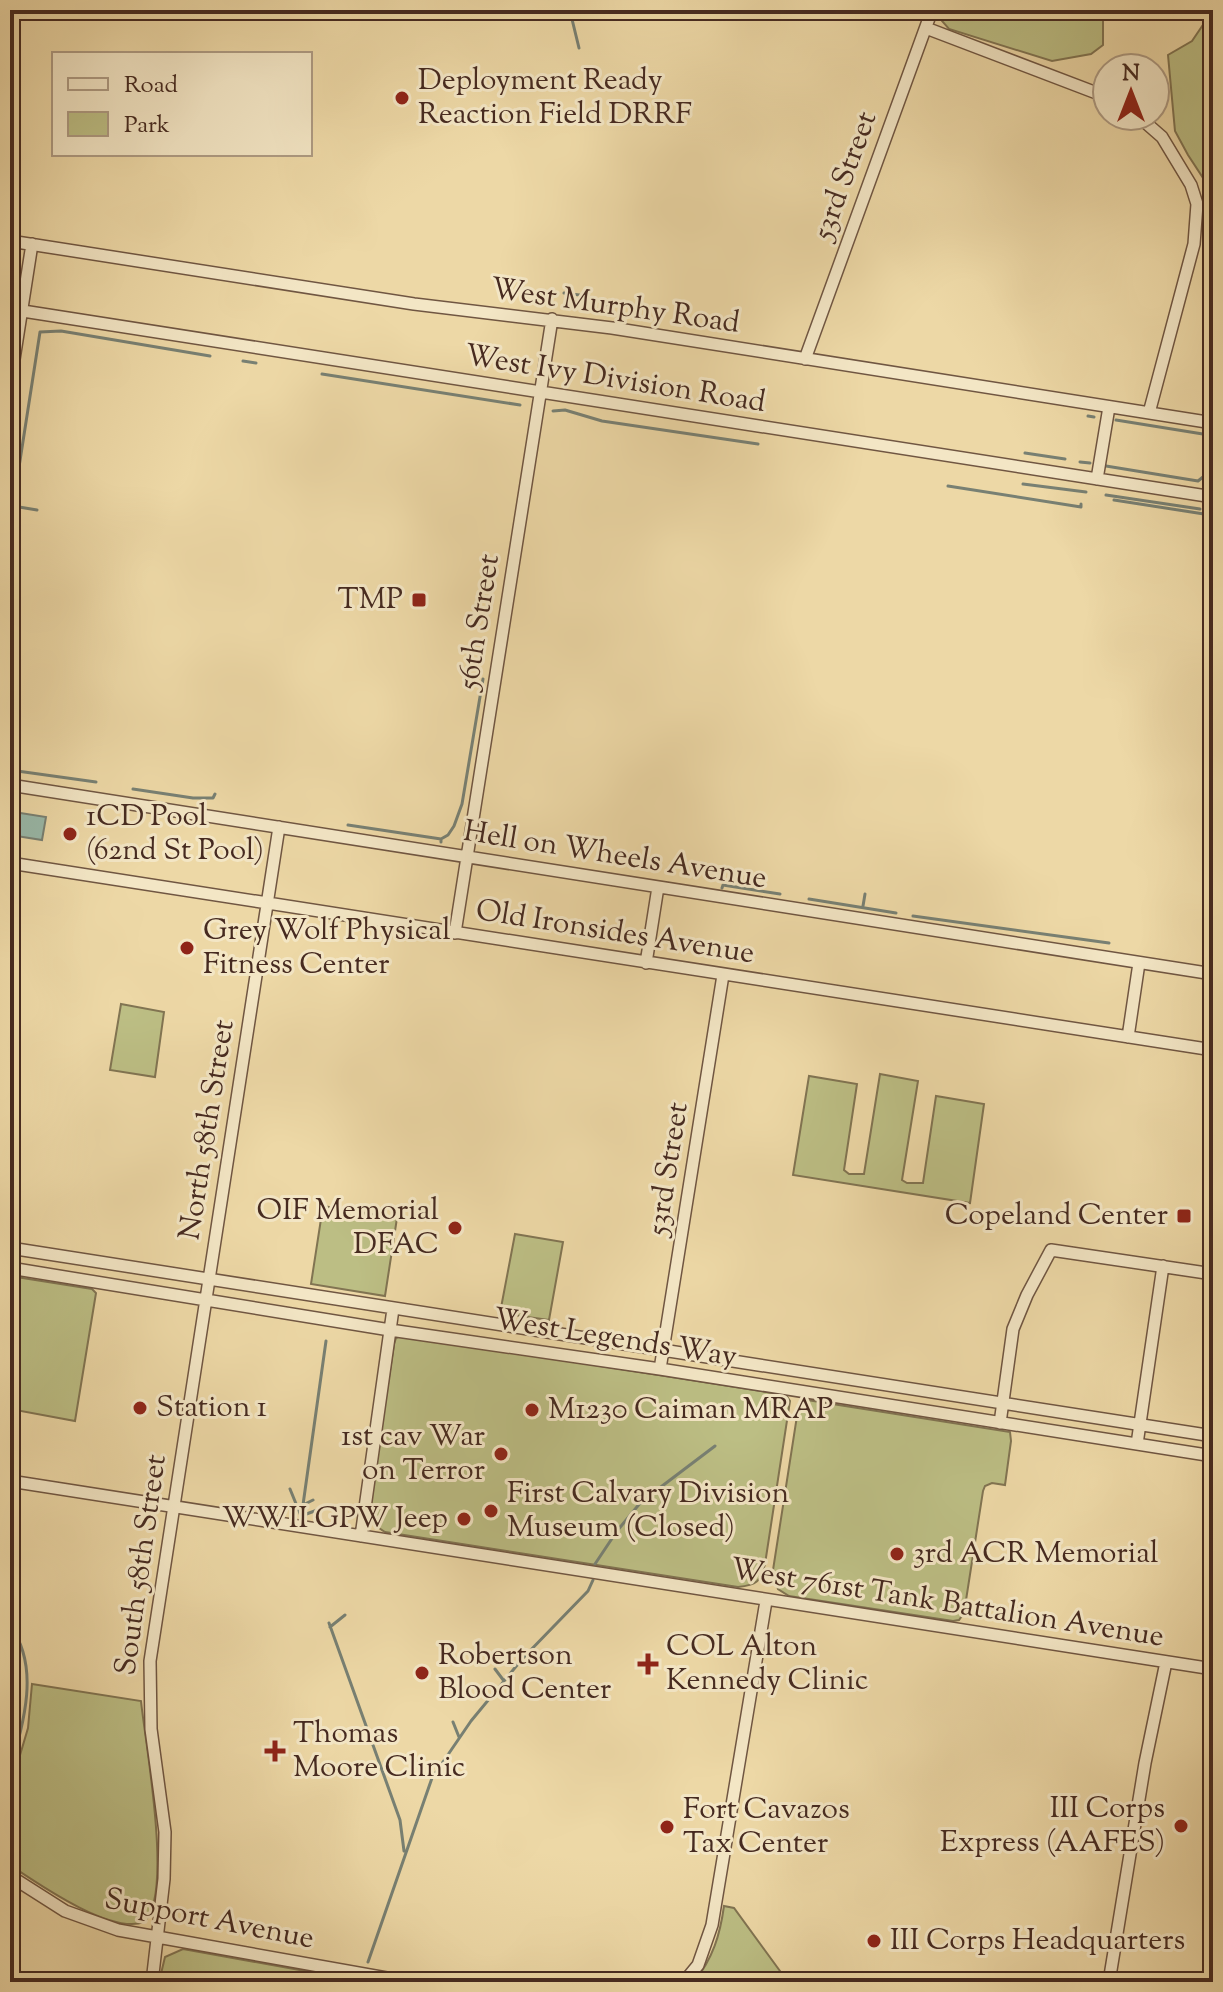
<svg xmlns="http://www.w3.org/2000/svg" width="1223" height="1992" font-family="'Sorts Mill Goudy',serif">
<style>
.green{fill:#bcbe84;stroke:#817452;stroke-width:2}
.water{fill:#99b9aa;stroke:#788073;stroke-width:2}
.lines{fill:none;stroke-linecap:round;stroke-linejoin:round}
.stream{stroke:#788073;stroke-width:3}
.minor-casing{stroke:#705642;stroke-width:14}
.minor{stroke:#f3e6c5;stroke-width:11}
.poi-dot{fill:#8f2418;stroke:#f3e6c5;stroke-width:3}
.labels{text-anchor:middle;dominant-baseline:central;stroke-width:6;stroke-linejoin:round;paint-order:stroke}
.poi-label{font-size:30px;fill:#462a20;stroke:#f3e6c5;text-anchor:start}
.street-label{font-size:30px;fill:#462a20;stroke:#f3e6c5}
</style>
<rect width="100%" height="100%" fill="#edd8a6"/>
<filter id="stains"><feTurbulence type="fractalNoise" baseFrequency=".0025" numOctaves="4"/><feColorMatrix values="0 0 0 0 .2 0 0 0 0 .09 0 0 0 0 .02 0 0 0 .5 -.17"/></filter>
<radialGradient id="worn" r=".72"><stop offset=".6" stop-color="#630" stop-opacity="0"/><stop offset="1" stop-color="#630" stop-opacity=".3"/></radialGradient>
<!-- green -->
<path class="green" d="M 943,10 L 1088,10 L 1089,14 L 1103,13 L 1103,45 L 1091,54 L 1052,61 L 949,29 L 942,21 Z
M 1213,10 L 1213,188 L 1209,187 L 1188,155 L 1175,131 L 1168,55 L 1192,41 Z
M 121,1004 L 164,1012 L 155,1077 L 110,1070 Z
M 880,1074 L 918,1081 L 902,1180 L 907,1183 L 923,1183 L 936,1096 L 984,1104 L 970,1203 L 793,1175 L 809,1076 L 857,1084 L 844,1170 L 849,1174 L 864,1174 Z
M 323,1206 L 397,1218 L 385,1296 L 311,1284 Z
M 515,1234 L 563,1242 L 549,1320 L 500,1313 Z
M 10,1276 L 92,1289 L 96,1293 L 75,1421 L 10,1409 Z
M 402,1335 L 786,1395 L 790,1401 L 765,1564 C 761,1582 756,1585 738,1587 L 385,1532 C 375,1526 371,1521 369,1510 L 394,1344 L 396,1338 Z
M 807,1400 L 1010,1432 L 1011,1441 L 1005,1485 L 992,1483 L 985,1486 L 983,1491 L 964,1613 L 959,1620 L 953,1621 L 789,1596 L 778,1589 L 773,1570 L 799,1403 Z
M 32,1684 L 141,1701 C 145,1742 174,1896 144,1922 C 111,1935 37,1883 10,1865 L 10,1789 L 28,1728 Z
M 724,1906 L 734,1908 L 788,1982 L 694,1982 C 713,1958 720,1935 724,1906 Z
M 183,1949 L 366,1982 L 159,1982 L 165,1957 Z"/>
<!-- water -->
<path class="water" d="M 14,812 L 46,817 L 42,840 L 10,835 Z"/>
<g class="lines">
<!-- stream -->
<path class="stream" d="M 570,11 L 579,48
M 564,293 L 587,296 L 611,307
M 40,332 L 61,331 L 210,356
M 243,361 L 256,363
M 322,374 L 520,405
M 553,411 L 565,410 L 602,421 L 758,444
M 1088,416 L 1094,417
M 1116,420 L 1209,435
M 1025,453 L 1065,459
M 1080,462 L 1090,463
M 1106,466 L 1198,481 L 1208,473
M 1023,484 L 1086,492
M 948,486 L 1081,507 L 1081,504
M 1106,495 L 1200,509
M 1114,500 L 1204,514
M 13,506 L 37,510
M 10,525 L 40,332
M 10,770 L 96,782
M 133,789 L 193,798 L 213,798 L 215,794
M 348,825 L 441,839 L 441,842
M 441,839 L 448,835 L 454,826 L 462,804 L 483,679
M 722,888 L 723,885 L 780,894
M 809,899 L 896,913
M 863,906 L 865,894
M 913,916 L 1109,943
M 290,1489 L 301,1516 L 320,1509
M 303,1505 L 313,1500
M 301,1519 L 326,1341
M 595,1564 L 617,1531 L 641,1502 L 715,1446
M 10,1602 L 16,1594
M 329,1623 L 400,1820 L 404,1851
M 10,1626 C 41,1667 23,1725 10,1769
M 330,1627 L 345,1615
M 495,1669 L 504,1681
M 453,1722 L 459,1737
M 368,1962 L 432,1778 L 471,1721 L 523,1658 L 588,1591 L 593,1580"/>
<!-- minor casing -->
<g class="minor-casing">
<path id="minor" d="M 926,28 L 1107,97
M 1138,116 L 1162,137 L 1191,185 L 1197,204 L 1194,244 L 1149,413
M 10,241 L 414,304 L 612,328 L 1213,423
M 10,309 L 1213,497
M 805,359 L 932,10
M 10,385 L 32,244
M 1097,479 L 1109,407
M 10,785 L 1213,974
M 10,863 L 1213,1050
M 455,933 L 552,319
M 646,963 L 658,887
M 1128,1037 L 1139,963
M 10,1248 L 1213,1436
M 10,1268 L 390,1330 L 660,1369 L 1213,1456
M 660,1369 L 723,975
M 1000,1423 L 1013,1329 L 1027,1295 L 1051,1250 L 1213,1274
M 1137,1444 L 1163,1266
M 10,1481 L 1213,1669
M 361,1536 L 393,1309
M 10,1876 L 65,1911 L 118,1930 L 409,1982
M 152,1982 L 164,1879 L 165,1832 L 151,1729 L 150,1661 L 279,827
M 684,1982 L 698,1965 L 712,1925 L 766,1601
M 1109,1982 L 1145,1763 L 1166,1662"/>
</g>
<!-- minor -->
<use href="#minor" class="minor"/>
</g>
<!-- markers -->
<g class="poi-dot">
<circle cx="402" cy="98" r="8"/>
<rect x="411" y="592" width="16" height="16" rx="4"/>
<circle cx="70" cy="834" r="8"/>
<circle cx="187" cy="948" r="8"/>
<rect x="1176" y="1208" width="16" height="16" rx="4"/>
<circle cx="455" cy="1228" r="8"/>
<circle cx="140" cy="1408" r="8"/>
<circle cx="532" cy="1410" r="8"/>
<circle cx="501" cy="1454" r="8"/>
<circle cx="491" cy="1511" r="8"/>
<circle cx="464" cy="1519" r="8"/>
<circle cx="897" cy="1554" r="8"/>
<path d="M644 1652h8v8h8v8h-8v8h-8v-8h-8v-8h8z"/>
<circle cx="422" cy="1673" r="8"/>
<path d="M271 1739h8v8h8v8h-8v8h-8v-8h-8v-8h8z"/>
<circle cx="1181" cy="1826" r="8"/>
<circle cx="667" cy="1827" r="8"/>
<circle cx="874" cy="1941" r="8"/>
</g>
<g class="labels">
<!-- poi labels -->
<g class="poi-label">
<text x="418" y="81">Deployment Ready<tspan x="418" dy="34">Reaction Field DRRF</tspan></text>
<text x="403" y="600" text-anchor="end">TMP</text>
<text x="86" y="817">1CD Pool<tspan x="86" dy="34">(62nd St Pool)</tspan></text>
<text x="203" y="931">Grey Wolf Physical<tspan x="203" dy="34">Fitness Center</tspan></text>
<text x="439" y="1211" text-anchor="end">OIF Memorial<tspan x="439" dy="34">DFAC</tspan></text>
<text x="1168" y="1216" text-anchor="end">Copeland Center</text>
<text x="156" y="1408">Station 1</text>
<text x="548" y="1410">M1230 Caiman MRAP</text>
<text x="485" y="1437" text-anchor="end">1st cav War<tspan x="485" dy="34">on Terror</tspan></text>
<text x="507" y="1494">First Calvary Division<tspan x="507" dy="34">Museum (Closed)</tspan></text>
<text x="448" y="1519" text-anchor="end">WWII GPW Jeep</text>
<text x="913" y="1554">3rd ACR Memorial</text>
<text x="666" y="1647">COL Alton<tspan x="666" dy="34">Kennedy Clinic</tspan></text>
<text x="438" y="1656">Robertson<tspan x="438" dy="34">Blood Center</tspan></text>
<text x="293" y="1734">Thomas<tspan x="293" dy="34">Moore Clinic</tspan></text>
<text x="1165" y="1809" text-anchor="end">III Corps<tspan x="1165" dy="34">Express (AAFES)</tspan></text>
<text x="683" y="1810">Fort Cavazos<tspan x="683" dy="34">Tax Center</tspan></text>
<text x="890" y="1941">III Corps Headquarters</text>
</g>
<!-- street labels -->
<g class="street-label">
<text transform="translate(846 176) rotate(-70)">53rd Street</text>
<text transform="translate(615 307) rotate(8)">West Murphy Road</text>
<text transform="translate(615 380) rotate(9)">West Ivy Division Road</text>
<text transform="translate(480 622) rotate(-81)">56th Street</text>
<text transform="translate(615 856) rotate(9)">Hell on Wheels Avenue</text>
<text transform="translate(615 933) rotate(9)">Old Ironsides Avenue</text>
<text transform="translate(208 1130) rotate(-81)">North 58th Street</text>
<text transform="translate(669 1169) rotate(-81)">53rd Street</text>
<text transform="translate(615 1339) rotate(9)">West Legends Way</text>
<text transform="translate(142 1565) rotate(-82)">South 58th Street</text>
<text transform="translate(947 1604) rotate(9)">West 761st Tank Battalion Avenue</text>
<text transform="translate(209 1920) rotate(11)">Support Avenue</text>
</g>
</g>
<!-- margin -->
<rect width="1223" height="1992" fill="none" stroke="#edd8a6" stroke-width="40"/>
<rect x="12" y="12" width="1199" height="1968" fill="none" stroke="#462a20" stroke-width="4"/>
<rect x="20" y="20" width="1183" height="1952" fill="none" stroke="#462a20" stroke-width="2"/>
<!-- legend -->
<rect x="52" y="52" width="260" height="104" fill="#f3e6c5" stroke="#ae9b83" stroke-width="2"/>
<rect x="68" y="78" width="40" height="12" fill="#f3e6c5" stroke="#ae9b83" stroke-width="2"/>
<text x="124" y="92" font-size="24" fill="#462a20">Road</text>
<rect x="68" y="112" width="40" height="24" fill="#bcbe84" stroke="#ae9b83" stroke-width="2"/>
<text x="124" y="132" font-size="24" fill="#462a20">Park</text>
<!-- north arrow -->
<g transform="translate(1131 92)"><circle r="38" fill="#f3e6c5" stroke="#ae9b83" stroke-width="2"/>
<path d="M0-6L14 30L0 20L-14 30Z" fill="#8f2418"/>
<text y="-12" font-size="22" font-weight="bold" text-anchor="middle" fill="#462a20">N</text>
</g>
<rect width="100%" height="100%" filter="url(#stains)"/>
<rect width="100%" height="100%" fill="url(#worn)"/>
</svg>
